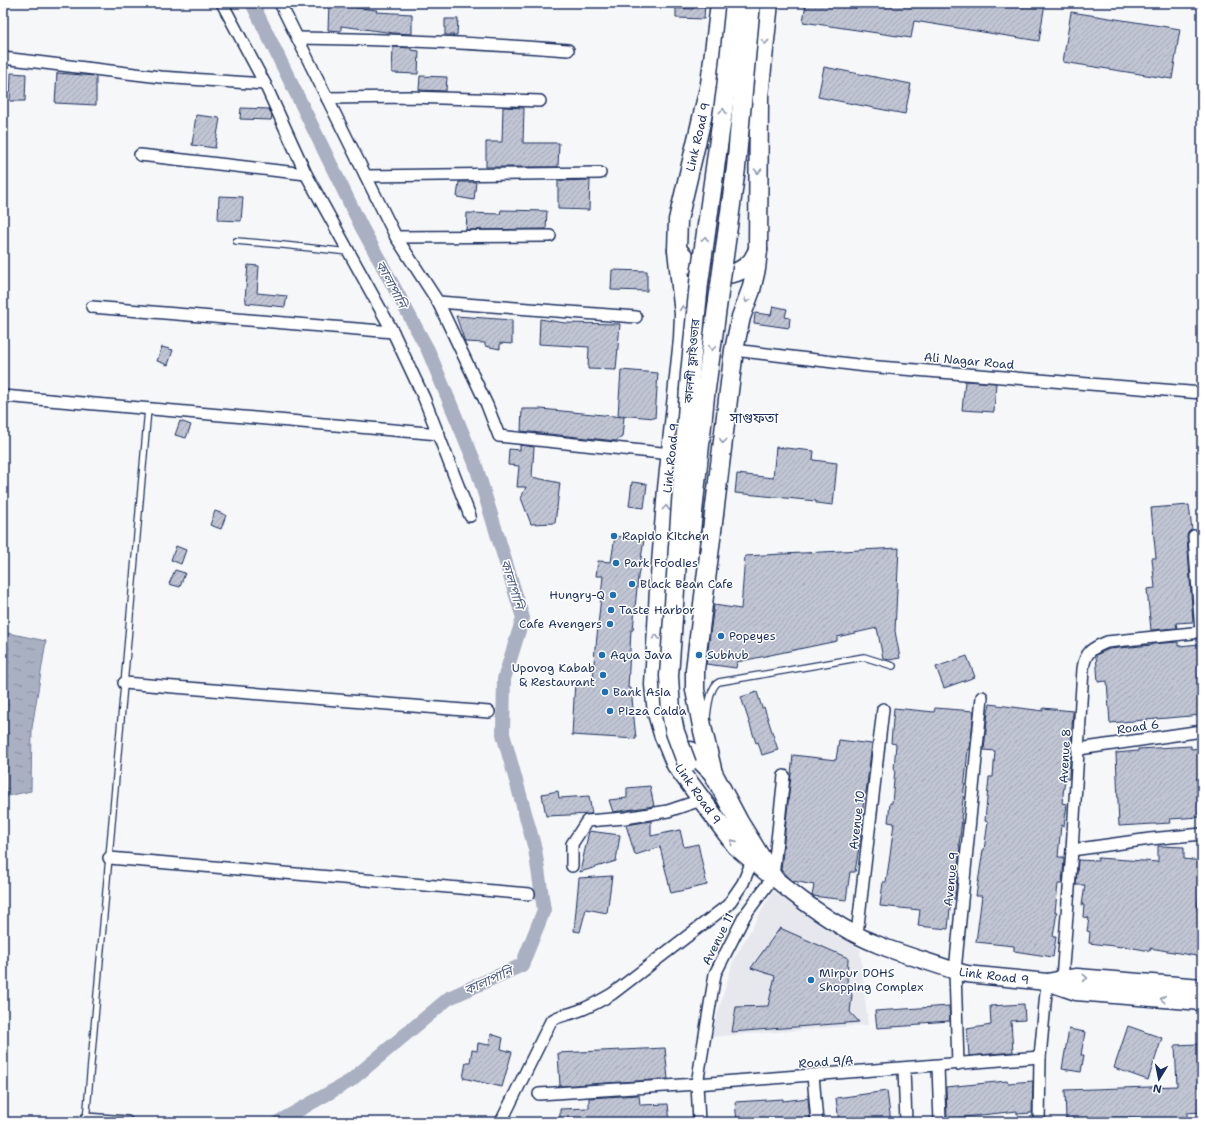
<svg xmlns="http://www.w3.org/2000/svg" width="1205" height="1125" viewBox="0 0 1205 1125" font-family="'Shantell Sans','Noto Sans Bengali',sans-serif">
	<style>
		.built { fill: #e6e8ee }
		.water { fill: url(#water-ripples); stroke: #707c99 }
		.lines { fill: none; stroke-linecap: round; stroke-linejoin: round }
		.canal { stroke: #a9b0c1; stroke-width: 14 }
		.building { fill: url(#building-hatch); stroke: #1b2f5e }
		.service-casing { stroke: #1b2f5e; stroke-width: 8 }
		.minor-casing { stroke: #1b2f5e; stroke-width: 14 }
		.secondary-casing { stroke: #1b2f5e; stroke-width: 19 }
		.primary-casing { stroke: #1b2f5e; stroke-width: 21 }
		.service { stroke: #fff; stroke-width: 5.5 }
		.minor { stroke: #fff; stroke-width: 11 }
		.secondary { stroke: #fff; stroke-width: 16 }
		.primary { stroke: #fff; stroke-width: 18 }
		.primary-bridge-casing { stroke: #1b2f5e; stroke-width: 21; stroke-linecap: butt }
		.primary-bridge { stroke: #fff; stroke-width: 18 }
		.oneway { stroke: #8d97ae }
		.poi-dot { fill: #1f6fb2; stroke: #fff; stroke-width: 1.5 }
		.labels { text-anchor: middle; stroke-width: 3; stroke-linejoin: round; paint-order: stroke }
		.street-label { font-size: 12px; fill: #1b2f5e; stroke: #fff }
		.poi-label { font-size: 12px; fill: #1b2f5e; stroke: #fff; text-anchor: start }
		.water-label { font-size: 13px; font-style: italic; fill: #4d5c81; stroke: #fff }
		.quarter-label { font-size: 14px; fill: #1b2f5e; stroke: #fff }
	</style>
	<defs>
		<pattern id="water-ripples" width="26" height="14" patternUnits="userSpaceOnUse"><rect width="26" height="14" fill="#a9b0c1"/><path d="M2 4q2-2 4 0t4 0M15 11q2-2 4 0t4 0" fill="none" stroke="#8990a0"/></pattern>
		<pattern id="building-hatch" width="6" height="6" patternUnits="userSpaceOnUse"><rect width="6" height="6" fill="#c0c4d3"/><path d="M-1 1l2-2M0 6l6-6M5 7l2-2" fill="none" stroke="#a4a9b8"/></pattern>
	</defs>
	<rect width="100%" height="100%" fill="#f6f7f9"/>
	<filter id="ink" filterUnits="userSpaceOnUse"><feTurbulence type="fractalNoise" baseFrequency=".025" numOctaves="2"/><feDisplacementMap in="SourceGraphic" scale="8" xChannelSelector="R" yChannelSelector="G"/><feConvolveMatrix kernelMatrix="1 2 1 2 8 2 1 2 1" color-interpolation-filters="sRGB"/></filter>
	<g filter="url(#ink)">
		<path class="built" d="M773,891L860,949L868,1025L711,1037L733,961Z"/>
		<path class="water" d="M3,632L46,641L32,728L31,791L3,797Z"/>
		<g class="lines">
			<path class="canal" d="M252,3L361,226L428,350L475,463L523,618L504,679L503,734L535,849L544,910L522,965L449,998L350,1081L278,1122"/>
		</g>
		<g class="building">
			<path d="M329,3H341V6L377,10L376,12L412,14V34L394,33L341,26V31L328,30Z"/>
			<path d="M694,3H705L704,19L676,18V8L693,9Z"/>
			<path d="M806,3H1045L1039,41L914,21L911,38L803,22Z"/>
			<path d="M1071,12L1180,29L1172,79L1063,62Z"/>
			<path d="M445,19H458L457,35H445Z"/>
			<path d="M393,47L411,48V50L419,51L418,74L392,73Z"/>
			<path d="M824,67L911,84L905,114L818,97Z"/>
			<path d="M11,73L26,74L25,101H10Z"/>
			<path d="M57,73L96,76V105L55,103Z"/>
			<path d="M420,76L447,77L446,91L419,90Z"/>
			<path d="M503,107L524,108L523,143H559L558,167H486V142H502Z"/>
			<path d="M241,108L269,109L272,116L271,120L240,119Z"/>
			<path d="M196,115L220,118L215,148L192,145Z"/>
			<path d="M590,180L589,210L558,209V181Z"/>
			<path d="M459,182H476L474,200L457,197Z"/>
			<path d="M219,196L243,197L241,221L218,220Z"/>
			<path d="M501,210L547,211L546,229L466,230L467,213L500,214Z"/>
			<path d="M248,265L259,266L257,293L287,296L285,307L246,303V299H245Z"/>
			<path d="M612,270L647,271V291L611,290Z"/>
			<path d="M773,306L787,309L785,317L790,318L789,328L754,323L755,313L771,315Z"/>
			<path d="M456,316L512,320V344L500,343V349L485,346V343L465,342Z"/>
			<path d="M540,319L565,323L620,324L616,370L588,369L589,347L539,344Z"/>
			<path d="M162,347L173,350L168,365L157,361Z"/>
			<path d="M621,370L658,373L655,418L618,415Z"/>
			<path d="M965,381L996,383L994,412L962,410Z"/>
			<path d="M522,409H541L624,417L622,437L616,441L521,431Z"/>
			<path d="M180,421L191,425L186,438L175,435Z"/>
			<path d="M520,445L534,447L532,477L560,483L555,523L531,524L521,498L526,487H517L519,466L508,465L509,449L520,450Z"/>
			<path d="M776,447L814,451L813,460L837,463L833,505L816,503V501L735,493L737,474L773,478Z"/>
			<path d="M632,482L647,484L644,508L629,506Z"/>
			<path d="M1189,505L1192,530L1188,533L1187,537L1193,622L1176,623L1177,628L1151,630L1147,589L1155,588L1152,558H1156L1151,508Z"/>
			<path d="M215,511L226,515L221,529L210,525Z"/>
			<path d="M615,536L644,540L638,577L633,630H631L628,688H631L636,739L572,735L575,681L593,684L595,646H596L603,576H596L598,561L611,562Z"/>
			<path d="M176,546L186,550L181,564L171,560Z"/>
			<path d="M899,548L895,631L900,658L889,660L883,658L877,628L837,637V641L737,662L736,668L706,664L714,605L741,609L745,556Z"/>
			<path d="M175,570L185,573L180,587L169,584Z"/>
			<path d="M1178,642V646L1200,644L1202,668V675H1200L1202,715L1110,723L1107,681L1098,682L1096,655L1109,649L1152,645V644Z"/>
			<path d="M967,656L975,677L944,688L936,667Z"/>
			<path d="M757,692L762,708L764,707L778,750L762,755L758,742L756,743L741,697Z"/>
			<path d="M990,704L1043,711V708L1073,711L1069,779H1065L1062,803L1067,804L1064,826L1061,825L1058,857H1064V860L1062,884H1058L1055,912H1057L1053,937H1056L1053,957L1014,951V946L976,942L982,896H976L983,850H984L988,822L985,821L989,777H993L995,751L984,750L988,712Z"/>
			<path d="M894,708L934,712L935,708L974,711L970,748L969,750H968L961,819H962L959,846H960L955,899H951L948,929L918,926L920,910L880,906L883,882H886L890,856L894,823L888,822L890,803H892L895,769H894L896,744L891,743Z"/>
			<path d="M839,740L872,744L866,793H865L861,822H863L855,872H850L846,900L812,896L814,885L793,881L781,870L793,755L836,760Z"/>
			<path d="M1191,746V749L1202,748V778H1197L1200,817L1170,819L1171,823L1119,826L1116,753L1138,751V749Z"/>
			<path d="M650,786L654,806L613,812L609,800L627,798V788Z"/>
			<path d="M558,791L559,798L589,796L592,814L546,816L542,794Z"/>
			<path d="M651,821V836L680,830L684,847L698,844L707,885L671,893L660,847L635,855L626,825Z"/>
			<path d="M589,831L620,835L616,861L580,872Z"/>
			<path d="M1158,846L1184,847V859L1202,861L1199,883H1201L1197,910L1202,911V957L1150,948V951L1123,946L1122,947L1089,943L1090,932L1087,931L1089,918L1083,917L1084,905H1082L1085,885H1076L1078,860L1098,861V858L1158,862Z"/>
			<path d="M612,876L607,913L586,909L580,932L574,931L579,878Z"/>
			<path d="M780,928L848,958L847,985L852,995L850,1012L859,1022L732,1032L736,1007L768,1006L775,976L751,968Z"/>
			<path d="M1024,1004L1025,1020L1011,1021L1013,1052L969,1056L967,1029L991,1025L990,1006Z"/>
			<path d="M949,1006L950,1021L921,1023V1025L877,1028L875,1011Z"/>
			<path d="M1128,1026L1162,1038L1148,1080L1114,1068Z"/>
			<path d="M1069,1029L1085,1032L1081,1055H1084L1081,1072L1062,1069Z"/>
			<path d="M491,1034L503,1038L501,1049L512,1052L502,1087L463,1078L466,1062H470L472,1050L477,1051L478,1043L489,1045Z"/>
			<path d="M1198,1044L1200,1082H1202V1112L1187,1113V1122H1140L1139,1117L1066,1120L1065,1090L1177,1086L1175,1045Z"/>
			<path d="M665,1048L668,1079L560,1086L558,1053Z"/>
			<path d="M1007,1081L1008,1083L1033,1081L1032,1113L1017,1114V1111L947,1119L946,1087Z"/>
			<path d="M887,1091L891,1122H839L836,1098Z"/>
			<path d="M639,1095L640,1105L668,1104L670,1122H560V1109L589,1108V1098Z"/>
			<path d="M808,1098L810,1122H737L735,1102L783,1099V1101Z"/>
		</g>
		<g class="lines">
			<g class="service-casing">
				<g id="service">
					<path d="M236,241L283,245L349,252"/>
					<path d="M707,717C708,708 710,686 719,682L864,657L893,666"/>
					<path d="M86,1121L148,409"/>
				</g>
			</g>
			<g class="minor-casing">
				<g id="minor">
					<path d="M222,3L265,84L306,174L393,332L424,398L470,516"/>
					<path d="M280,3L396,237L438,302L487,405L499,436L671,454"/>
					<path d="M298,38C388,39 478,43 568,50"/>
					<path d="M3,58L160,77L265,84"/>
					<path d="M327,98L409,97L540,101"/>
					<path d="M140,155L306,174"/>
					<path d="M366,176L600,173"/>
					<path d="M396,237L550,236"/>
					<path d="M438,302L636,317"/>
					<path d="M92,307L393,332"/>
					<path d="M734,350L866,366L1202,393"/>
					<path d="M3,396L439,434"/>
					<path d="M1194,536L1201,632"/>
					<path d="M124,683L489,712"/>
					<path d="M1079,749L1202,731"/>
					<path d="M1072,850L1150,839L1202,834"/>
					<path d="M109,858L529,894"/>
					<path d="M572,866V844L587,821L625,818L668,811L701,800"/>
					<path d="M857,934L883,709"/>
					<path d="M1062,979L1072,850L1083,669C1085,652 1092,648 1107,642L1202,632"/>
					<path d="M958,1064L955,971L982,697"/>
					<path d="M938,1066L940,1122"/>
					<path d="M904,1069L906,1122"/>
					<path d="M813,1075L817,1122"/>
					<path d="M539,1094L697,1084L1040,1057L1047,982"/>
					<path d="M86,1119L127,1122"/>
					<path d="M501,1122L551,1021C561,1014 565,1016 575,1012C588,1008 600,1001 612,994L728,905L743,883L752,861"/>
					<path d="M699,1122L697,1084L715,974L745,915L773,877L784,776"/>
					<path d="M1039,1122L1040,1057"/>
				</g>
			</g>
			<g class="secondary-casing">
				<g id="secondary">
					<path d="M773,877C805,904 840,930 879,945C904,955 930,962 955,971L967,974L1047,982L1076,992L1202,1002"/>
					<path d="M1048,982L1062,979L1077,977L1202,987"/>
				</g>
			</g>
			<g class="primary-casing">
				<g id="primary">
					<path d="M720,3L710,84L678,220L677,250L684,314L683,339L667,489L659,589L654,685L657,713L663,734L676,765L736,846L773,877"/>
					<path d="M677,250C682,254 686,260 691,263C709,276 736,280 752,261C754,258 756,254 758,250"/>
					<path d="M691,751L713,773"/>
					<path d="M765,864L739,822L713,773L703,731L695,690V670L734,350L741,317L751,290L756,269L758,250L759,96L769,3"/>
				</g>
			</g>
			<use href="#service" class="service"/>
			<use href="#minor" class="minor"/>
			<use href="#secondary" class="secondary"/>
			<use href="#primary" class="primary"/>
			<g class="primary-bridge-casing">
				<g id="primary-bridge">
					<path d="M689,551L705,396L736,168L751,3"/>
					<path d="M687,764L675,732L671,712L669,676L690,374L699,283L726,89L735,3"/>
				</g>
			</g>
			<use href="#primary-bridge" class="primary-bridge"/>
		</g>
		<defs><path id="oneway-chevron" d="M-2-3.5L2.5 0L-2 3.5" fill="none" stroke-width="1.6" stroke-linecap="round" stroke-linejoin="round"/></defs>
		<g class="oneway">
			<use href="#oneway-chevron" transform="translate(765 42) rotate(96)"/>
			<use href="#oneway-chevron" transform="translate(723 111) rotate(-82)"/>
			<use href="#oneway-chevron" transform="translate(758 171) rotate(90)"/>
			<use href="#oneway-chevron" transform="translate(705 239) rotate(-82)"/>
			<use href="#oneway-chevron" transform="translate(747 300) rotate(111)"/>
			<use href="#oneway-chevron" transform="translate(683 308) rotate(-95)"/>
			<use href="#oneway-chevron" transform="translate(712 348) rotate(98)"/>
			<use href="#oneway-chevron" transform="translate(723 441) rotate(97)"/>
			<use href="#oneway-chevron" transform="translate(666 508) rotate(-85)"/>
			<use href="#oneway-chevron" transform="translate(656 637) rotate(-87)"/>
			<use href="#oneway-chevron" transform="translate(733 842) rotate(-129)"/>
			<use href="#oneway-chevron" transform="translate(1085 978) rotate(4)"/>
			<use href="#oneway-chevron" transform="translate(1163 999) rotate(-175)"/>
		</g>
	</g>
	<g class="poi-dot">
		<circle cx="614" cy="536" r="4"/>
		<circle cx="616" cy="563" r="4"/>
		<circle cx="632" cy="584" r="4"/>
		<circle cx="613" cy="595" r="4"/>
		<circle cx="611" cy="610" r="4"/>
		<circle cx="610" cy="624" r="4"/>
		<circle cx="721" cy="636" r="4"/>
		<circle cx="602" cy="655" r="4"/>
		<circle cx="699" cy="655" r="4"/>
		<circle cx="603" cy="675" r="4"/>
		<circle cx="605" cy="692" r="4"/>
		<circle cx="610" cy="711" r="4"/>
		<circle cx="811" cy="980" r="4"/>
	</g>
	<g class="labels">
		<g class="street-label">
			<text transform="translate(698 137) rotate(-77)" y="4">Link Road 9</text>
			<text transform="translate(692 361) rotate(-85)" y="4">কালশী ফ্লাইওভার</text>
			<text transform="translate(969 361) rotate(5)" y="4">Ali Nagar Road</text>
			<text transform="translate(671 458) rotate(-84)" y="4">Link Road 9</text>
			<text transform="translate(1138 727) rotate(-8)" y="4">Road 6</text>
			<text transform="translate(1065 756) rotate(-87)" y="4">Avenue 8</text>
			<text transform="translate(698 794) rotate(55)" y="4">Link Road 9</text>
			<text transform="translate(857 820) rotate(-83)" y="4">Avenue 10</text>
			<text transform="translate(951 879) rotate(-84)" y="4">Avenue 9</text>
			<text transform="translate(718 939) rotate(-64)" y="4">Avenue 11</text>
			<text transform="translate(994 976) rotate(7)" y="4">Link Road 9</text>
			<text transform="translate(826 1062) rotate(-4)" y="4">Road 9/A</text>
		</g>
		<g class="poi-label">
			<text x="622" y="540">Rapido Kitchen</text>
			<text x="624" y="567">Park Foodies</text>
			<text x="640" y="588">Black Bean Cafe</text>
			<text x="605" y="599" text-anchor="end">Hungry-Q</text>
			<text x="619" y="614">Taste Harbor</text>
			<text x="602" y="628" text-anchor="end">Cafe Avengers</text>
			<text x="729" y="640">Popeyes</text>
			<text x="610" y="659">Aqua Java</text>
			<text x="707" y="659">Subhub</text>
			<text x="595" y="672" text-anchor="end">Upovog Kabab<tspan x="595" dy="14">&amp; Restaurant</tspan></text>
			<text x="613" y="696">Bank Asia</text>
			<text x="618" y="715">Pizza Calda</text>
			<text x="819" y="977">Mirpur DOHS<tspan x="819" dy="14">Shopping Complex</tspan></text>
		</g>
		<g class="water-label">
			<text transform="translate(392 284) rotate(62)" y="5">কালাপানি</text>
			<text transform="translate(513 584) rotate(73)" y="5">কালাপানি</text>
			<text transform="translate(488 980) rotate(-24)" y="5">কালাপানি</text>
		</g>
		<g class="quarter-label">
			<text x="754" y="423">সাগুফতা</text>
		</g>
	</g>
	<rect width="1205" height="1125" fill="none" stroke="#fff" stroke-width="16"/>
	<rect x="8" y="8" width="1189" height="1109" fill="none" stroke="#1b2f5e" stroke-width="1.5" filter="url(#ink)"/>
	<g transform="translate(1159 1079) rotate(190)" stroke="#ffffff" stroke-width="3" paint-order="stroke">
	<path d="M0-3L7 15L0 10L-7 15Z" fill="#1b2f5e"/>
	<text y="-6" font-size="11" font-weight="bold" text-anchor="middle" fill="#1b2f5e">N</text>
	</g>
</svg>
